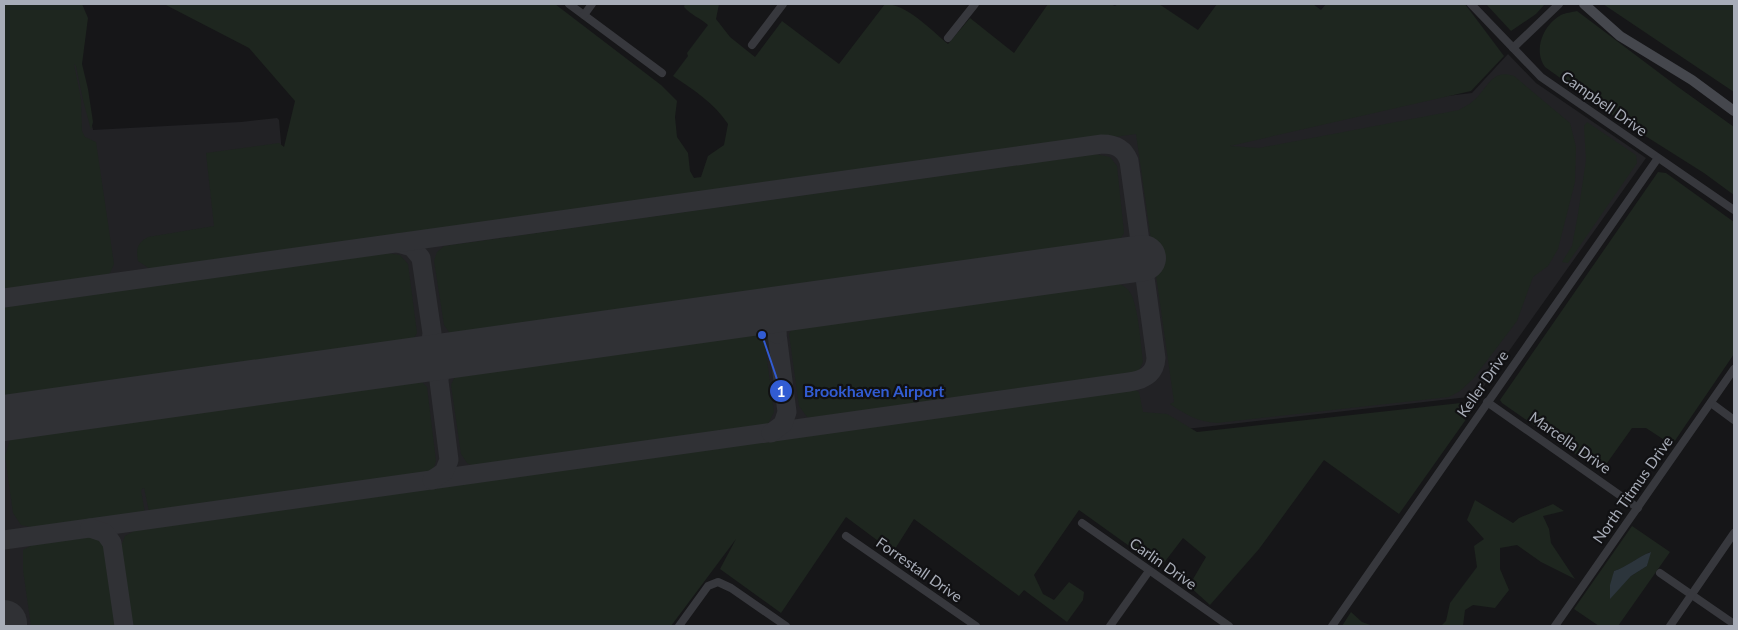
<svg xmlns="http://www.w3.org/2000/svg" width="1738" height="630" viewBox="0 0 1738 630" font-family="Lato,sans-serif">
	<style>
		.built { fill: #222225 }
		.green { fill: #1e261f; fill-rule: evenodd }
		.water { fill: #2c353c }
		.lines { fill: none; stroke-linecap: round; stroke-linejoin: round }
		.taxiway { stroke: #303135; stroke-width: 19 }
		.runway { stroke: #303135; stroke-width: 46 }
		.minor { stroke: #37383d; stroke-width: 8 }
		.secondary { stroke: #45474d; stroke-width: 10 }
		.labels { text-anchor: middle; stroke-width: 4.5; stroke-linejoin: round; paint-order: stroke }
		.street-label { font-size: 15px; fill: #a8adb8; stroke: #111113 }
		.leader { fill: none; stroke: #325cd3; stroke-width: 2 }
		.callout-dot { fill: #325cd3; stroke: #111113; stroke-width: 2 }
		.mark-label { font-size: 15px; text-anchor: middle; font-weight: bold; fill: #fff }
		.callout-label { font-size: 16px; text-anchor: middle; font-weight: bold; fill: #325cd3; stroke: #111113; stroke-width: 4.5; stroke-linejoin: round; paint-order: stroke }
	</style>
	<rect width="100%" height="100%" fill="#161618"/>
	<path class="built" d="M14,4H66L93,130L241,122L277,118L279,120L284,176L435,216L1472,93L1508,54L1536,83L1646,158L1477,396L392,519L329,626H4V5Z"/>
	<g class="green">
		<path d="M4,4H82L88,18L82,64L88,89L93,122L91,130L83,100L76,66L74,64L81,99L82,131L85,137L96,142L114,264L110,273L98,280L4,293Z"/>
		<path d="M164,4H555L661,85L677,101L675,117L677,137L688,153L690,171L694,178L701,177L708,156L724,145L728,124C714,103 694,90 673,76L688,56L687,53L708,25C700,18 691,15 684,7L685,4H719L716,19L730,37L755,57L782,21L839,64L885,4C907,4 931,30 948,44L970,18L1014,53L1048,4H1110L1115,6L1118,4H1159L1198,30L1217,4H1313L1321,10L1326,4H1465L1504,56L1471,91L1230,146L1259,148L1459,110C1463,107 1469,105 1473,101C1488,89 1491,68 1514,76L1570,123L1576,147L1575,182L1558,249L1548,266L1533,277L1517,321L1473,379L1460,391L1449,397L1217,423C1198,422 1185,414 1170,404L1174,402L1136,134L706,194L704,192H697L694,196L153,271L138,261C136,249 137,243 148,237L214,226L206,153L279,143L284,147L295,101L249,48Z"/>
		<path d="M1486,4H1545L1536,14L1511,31Z"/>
		<path d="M1603,4H1734V92Z"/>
		<path d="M1577,11L1678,87L1734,127V195L1704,173L1609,113L1545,67C1533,50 1543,25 1561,15C1565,13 1572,12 1577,11Z"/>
		<path d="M1587,122L1636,155L1637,163L1568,263L1562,262L1572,246L1578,214L1586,160L1584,126Z"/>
		<path d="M1095,154L1110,157L1117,166L1124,233L1117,244L1104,249L465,338L452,336L444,325L434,261L437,252L444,246Z"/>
		<path d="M1658,172L1666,173L1734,222V354L1672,445L1646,428H1632L1607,463L1597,469L1502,403L1500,400Z"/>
		<path d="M386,253L400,255L408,264L417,333L412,342L402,346L22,402L4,398V308L10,305Z"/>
		<path d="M1104,279C1112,281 1124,284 1129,291C1138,301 1141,346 1143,362L1139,370L1130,377L817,420L807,417L799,406L789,334L793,327L804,323Z"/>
		<path d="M746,330L760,335L765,345L774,412L768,424L760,429L478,468L467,463L461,454L451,385L455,376L464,370Z"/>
		<path d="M409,378L422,382L427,387L436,461L433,470L425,475L152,514L149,511L144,488L141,490L145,513L40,529L21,525L13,513L5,456L10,440L28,433Z"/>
		<path d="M1133,389L1139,392L1143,412L1167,414L1197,432L1479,401L1399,514L1324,460L1259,549L1210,605L1189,586L1206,557L1183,538L1160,568L1079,510L1034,575L1043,594L1054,600L1069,582L1084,592L1083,600L1067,622L1024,590L1019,596L914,519L893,552L846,517L781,613L720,569L736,539L671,626H131L120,549L125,536L136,530Z"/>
		<path d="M1475,500L1513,523L1519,518L1553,504L1564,511L1543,516L1549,529L1551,543L1575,579L1541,562L1517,545L1500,548V569L1509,590L1495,608L1473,605L1465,610L1463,626H1441L1446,621L1450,603L1477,567L1474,546L1484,539L1467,520Z"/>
		<path d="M1632,526L1670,552L1618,626H1599L1574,609ZM1650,552L1647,566L1631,576L1610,598L1614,571C1627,567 1637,558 1650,552Z"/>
		<path d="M91,537L100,541L106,551L116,626H31L23,570V550L32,545Z"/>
		<path d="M1351,612L1362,622L1373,626H1342Z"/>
	</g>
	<path class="water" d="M1651,552L1647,566L1631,576L1610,599V585L1614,571C1627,567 1637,557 1651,552Z"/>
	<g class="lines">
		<g class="taxiway">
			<path d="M398,243L412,247L421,258L432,333C431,348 425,354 412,361"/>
			<path d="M4,298L1102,144C1115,144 1124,148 1129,161L1156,358C1155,375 1143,380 1129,382L4,540"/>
			<path d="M751,313C764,316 772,320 777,334L787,412L783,424L771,433"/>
			<path d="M777,334C776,319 785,312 797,307"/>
			<path d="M432,480L444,472L449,460L439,381C439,367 446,362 457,354"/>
			<path d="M90,528L105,533L112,543L124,626"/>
		</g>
		<g class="runway">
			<path d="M4,418L1143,258"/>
			<path d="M4,623V626"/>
		</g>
		<g class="minor">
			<path d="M569,4L662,73"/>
			<path d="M1471,4L1541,77L1734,210"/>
			<path d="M584,15L592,4"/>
			<path d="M948,38L975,4"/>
			<path d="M752,45L783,4"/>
			<path d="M1513,48L1559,4"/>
			<path d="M1487,402L1638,508"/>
			<path d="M1711,403L1734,420"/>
			<path d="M1082,523L1229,626"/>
			<path d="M846,536L976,626"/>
			<path d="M1660,573L1734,624"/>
			<path d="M679,626L708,586L718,582L731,588L786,626"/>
			<path d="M1110,626L1149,571"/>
			<path d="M1332,626L1658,158"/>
			<path d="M1555,626L1734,369"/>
			<path d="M1670,626L1734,533"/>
		</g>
		<path class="secondary" d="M1584,4L1620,36L1692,80L1734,111"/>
	</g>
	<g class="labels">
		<g class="street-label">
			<text transform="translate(1604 104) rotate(35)" y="5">Campbell Drive</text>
			<text transform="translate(1483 384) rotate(-55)" y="5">Keller Drive</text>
			<text transform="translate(1570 443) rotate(35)" y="5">Marcella Drive</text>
			<text transform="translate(1633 490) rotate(-55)" y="5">North Titmus Drive</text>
			<text transform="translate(1163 564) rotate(35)" y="5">Carlin Drive</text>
			<text transform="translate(919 570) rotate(35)" y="5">Forrestall Drive</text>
		</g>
	</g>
	<path class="leader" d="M762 335L781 391"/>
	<g class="callout-dot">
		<circle cx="762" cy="335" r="5"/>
		<circle cx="781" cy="391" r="12"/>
	</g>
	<g class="mark-label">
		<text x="781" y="397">1</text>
	</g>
	<g class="callout-label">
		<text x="874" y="397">Brookhaven Airport</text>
	</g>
	<rect width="1738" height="630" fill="none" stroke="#a8adb8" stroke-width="10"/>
</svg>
